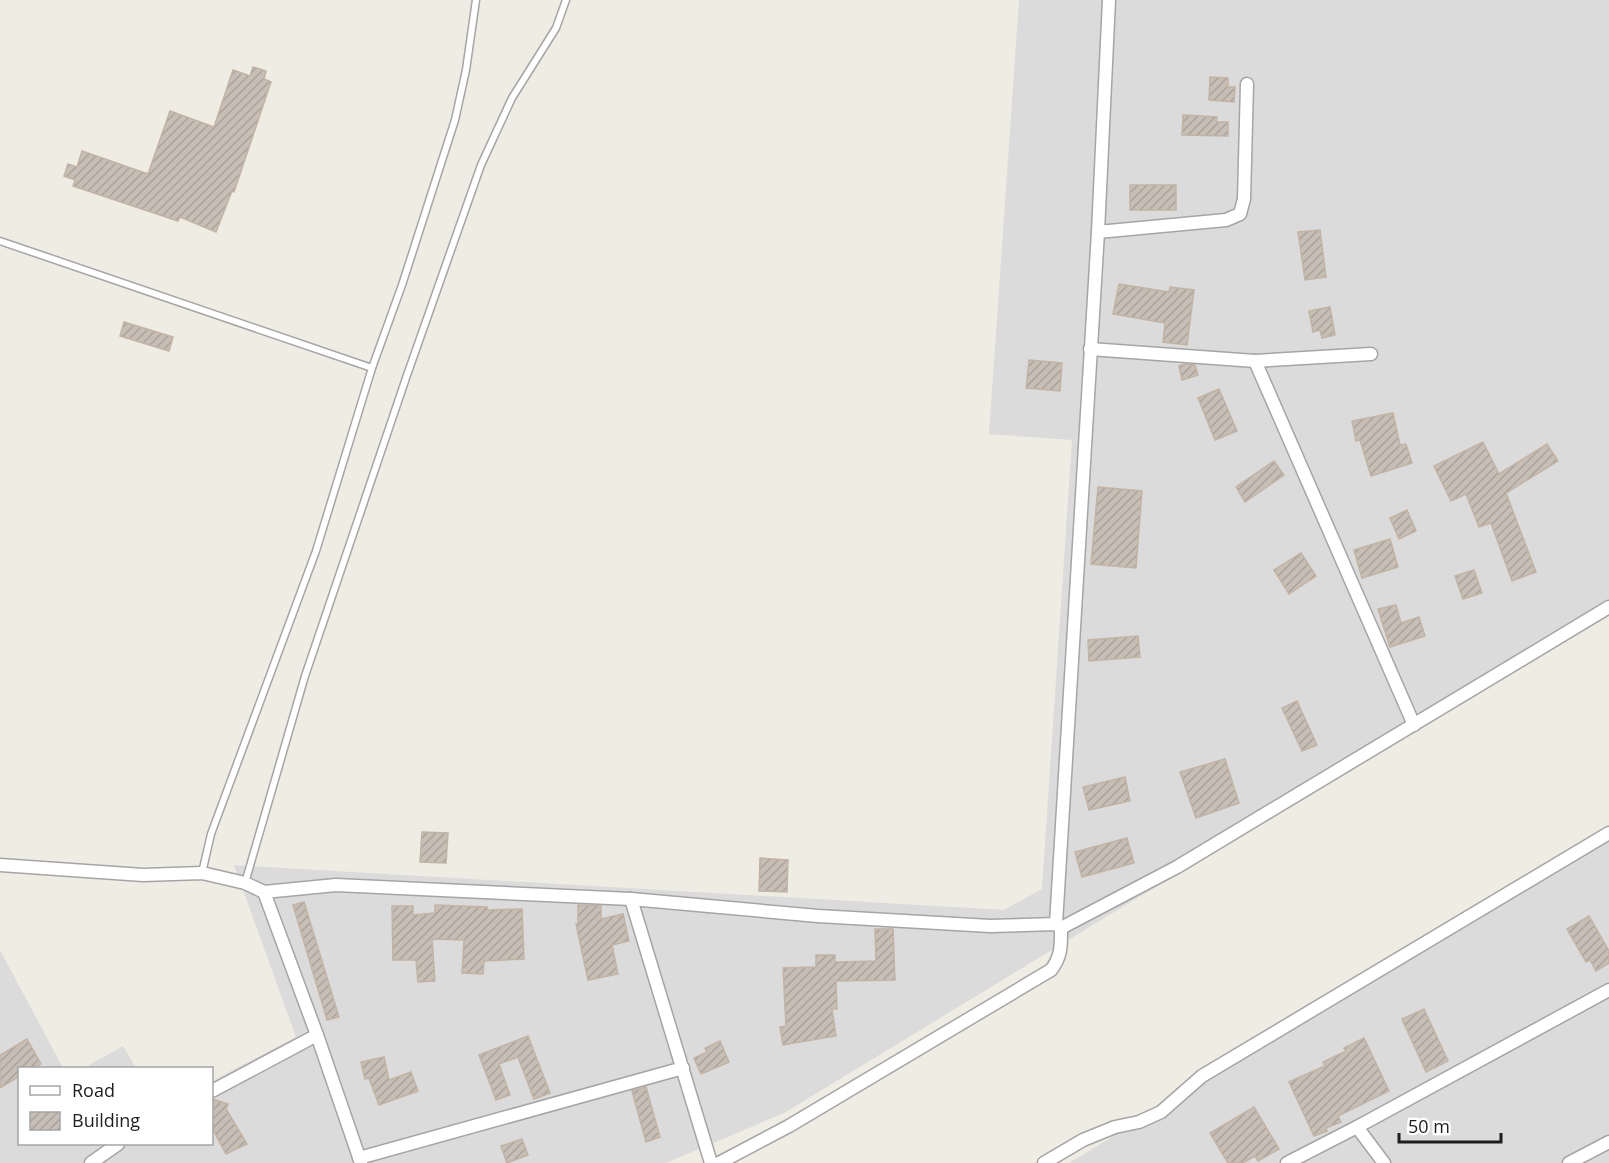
<svg xmlns="http://www.w3.org/2000/svg" width="1609" height="1163" viewBox="0 0 1609 1163" font-family="'Open Sans',sans-serif">
	<style>
		.residential { fill: #dcdbdb }
		.building { fill: url(#building-hatch); stroke: #c2b3a5; stroke-width: 1.5 }
		.lines { fill: none; stroke-linecap: round; stroke-linejoin: round }
		.service-casing { stroke: #a5a5a5; stroke-width: 9 }
		.minor-casing { stroke: #a5a5a5; stroke-width: 15 }
		.service { stroke: #fff; stroke-width: 6 }
		.minor { stroke: #fff; stroke-width: 12 }
	</style>
	<defs>
		<pattern id="building-hatch" width="6" height="6" patternUnits="userSpaceOnUse" patternTransform="scale(1.5)"><rect width="6" height="6" fill="#c7beb6"/><path d="M-1 1l2-2M0 6l6-6M5 7l2-2" fill="none" stroke="#aaa39c"/></pattern>
	</defs>
	<rect width="100%" height="100%" fill="#efece3"/>
	<g class="residential">
		<path d="M1019,0H1609V616L1139,897L784,1113L666,1163H0V950L63,1068H20V1144H212V1081L296,1037L234,865L1004,910L1042,889L1072,440L989,434Z"/>
		<path d="M1609,837V1163H1069Z"/>
		<path d="M123,1046L136,1068H84Z"/>
	</g>
	<g class="building">
		<path d="M253,67L266,71L264,79L271,82L234,192L232,191L216,232L180,217L178,221L73,186L75,180L64,176L68,164L77,167L82,151L148,174L170,111L214,127L233,70L250,76Z"/>
		<path d="M1210,77L1228,78V87H1235L1234,102L1209,100Z"/>
		<path d="M1183,115L1217,117L1216,122H1228V136L1182,135Z"/>
		<rect x="1130" y="185" width="46" height="25"/>
		<path d="M1320,230L1326,277L1305,280L1298,232Z"/>
		<path d="M1119,284L1169,292L1170,287L1194,290L1187,345L1163,342L1165,323L1113,314Z"/>
		<path d="M1330,307L1335,335L1322,338L1320,330L1313,332L1309,311Z"/>
		<path d="M124,322L173,337L169,351L120,336Z"/>
		<path d="M1029,360L1062,363L1060,391L1026,388Z"/>
		<path d="M1185,364L1195,365L1198,375L1182,380L1179,366Z"/>
		<path d="M1219,389L1237,431L1215,440L1198,398Z"/>
		<path d="M1393,413L1400,445L1406,444L1412,463L1371,476L1360,440L1356,441L1352,421Z"/>
		<path d="M1483,442L1499,474L1547,444L1558,461L1506,493L1536,572L1512,581L1491,523L1479,527L1466,494L1451,501L1434,466Z"/>
		<path d="M1274,461L1284,475L1245,502L1236,487Z"/>
		<path d="M1098,487L1142,491L1136,568L1091,564Z"/>
		<path d="M1407,510L1416,531L1399,539L1390,518Z"/>
		<path d="M1390,539L1398,567L1362,578L1354,550Z"/>
		<path d="M1301,553L1316,576L1289,594L1274,570Z"/>
		<path d="M1474,570L1482,593L1463,599L1455,576Z"/>
		<path d="M1396,605L1401,623L1419,617L1425,636L1390,647L1378,609Z"/>
		<path d="M1138,636L1140,657L1089,661L1088,640Z"/>
		<path d="M1297,701L1317,745L1302,751L1282,708Z"/>
		<path d="M1225,759L1239,803L1196,818L1180,772Z"/>
		<path d="M1125,777L1130,801L1089,810L1083,787Z"/>
		<path d="M422,832L448,833L446,863L420,862Z"/>
		<path d="M1127,838L1134,863L1082,877L1075,852Z"/>
		<path d="M760,858L788,860L787,892L759,891Z"/>
		<path d="M304,902L339,1017L327,1020L293,905Z"/>
		<path d="M435,905L487,907V910L522,909L524,959L484,961L483,974L462,973L464,940L432,939L435,981L418,982L416,960H393L392,906H413V915L435,913Z"/>
		<path d="M578,905L601,906V919L623,914L629,941L612,945L618,974L588,980L576,924H578Z"/>
		<path d="M1589,916L1609,951V963L1596,971L1590,960L1586,962L1567,929Z"/>
		<path d="M875,929H893L895,980L836,981L837,1009H832L836,1036L783,1045L780,1027L786,1026L783,968L816,967V955H835V962L876,961Z"/>
		<path d="M1424,1009L1448,1061L1426,1072L1402,1019Z"/>
		<path d="M528,1036L550,1093L534,1099L518,1057L499,1064L510,1095L496,1100L479,1055Z"/>
		<path d="M1364,1038L1389,1091L1338,1116L1341,1122L1326,1128L1327,1131L1314,1136L1289,1082L1325,1066L1323,1062L1346,1051L1344,1048Z"/>
		<path d="M27,1039L41,1064L33,1068H20V1076L0,1088V1055Z"/>
		<path d="M720,1041L729,1062L701,1074L694,1058L707,1052L705,1048Z"/>
		<path d="M384,1057L389,1080L411,1072L418,1091L379,1105L369,1078L365,1079L361,1062Z"/>
		<path d="M646,1087L660,1137L646,1142L632,1091Z"/>
		<path d="M212,1099L228,1104L226,1109L247,1144L226,1154L212,1128Z"/>
		<path d="M1254,1107L1279,1149L1258,1161L1255,1156L1243,1163H1228L1210,1133Z"/>
		<path d="M522,1139L528,1155L507,1163L501,1146Z"/>
	</g>
	<g class="lines">
		<g class="service-casing">
			<g id="service">
				<path d="M0,241L372,368"/>
				<path d="M202,873L211,834L316,551L372,368L402,285L455,120L466,70L476,0"/>
				<path d="M245,883L305,676L406,378L481,165L512,98L556,28L566,0"/>
			</g>
		</g>
		<g class="minor-casing">
			<g id="minor">
				<path d="M1098,232L1226,220L1240,214L1244,199L1247,84"/>
				<path d="M1090,349L1255,361L1371,354"/>
				<path d="M1255,361L1414,725"/>
				<path d="M0,865L143,875L202,873L245,883L264,892L317,1035L361,1163"/>
				<path d="M264,892L336,885L631,899L818,916L990,926L1056,924L1061,928C1061,944 1062,956 1051,970L789,1126L719,1163"/>
				<path d="M631,899L711,1163"/>
				<path d="M1056,924L1098,232L1109,0"/>
				<path d="M1061,928L1177,867L1609,607"/>
				<path d="M212,1091L317,1035"/>
				<path d="M1357,1127L1384,1163"/>
				<path d="M359,1158L683,1068"/>
				<path d="M91,1163L118,1144"/>
				<path d="M1044,1163L1083,1140L1115,1127L1139,1122L1161,1112L1202,1076L1609,833"/>
				<path d="M1287,1163L1357,1127L1609,990"/>
				<path d="M1569,1163L1609,1142"/>
			</g>
		</g>
		<use href="#service" class="service"/>
		<use href="#minor" class="minor"/>
	</g>
	<rect x="18" y="1067" width="195" height="78" fill="#ffffff" stroke="#a5a5a5" stroke-width="1.5"/>
	<rect x="30" y="1086" width="30" height="9" fill="#ffffff" stroke="#a5a5a5" stroke-width="1.5"/>
	<text x="72" y="1097" font-size="18" fill="#1e1e1e">Road</text>
	<rect x="30" y="1112" width="30" height="18" fill="url(#building-hatch)" stroke="#a5a5a5" stroke-width="1.5"/>
	<text x="72" y="1127" font-size="18" fill="#1e1e1e">Building</text>
	<path d="M1399 1133v9h102v-9" fill="none" stroke="#1e1e1e" stroke-width="3"/>
	<text x="1408" y="1133" font-size="18" fill="#1e1e1e" stroke="#ffffff" stroke-width="4.5" paint-order="stroke">50 m</text>
</svg>
